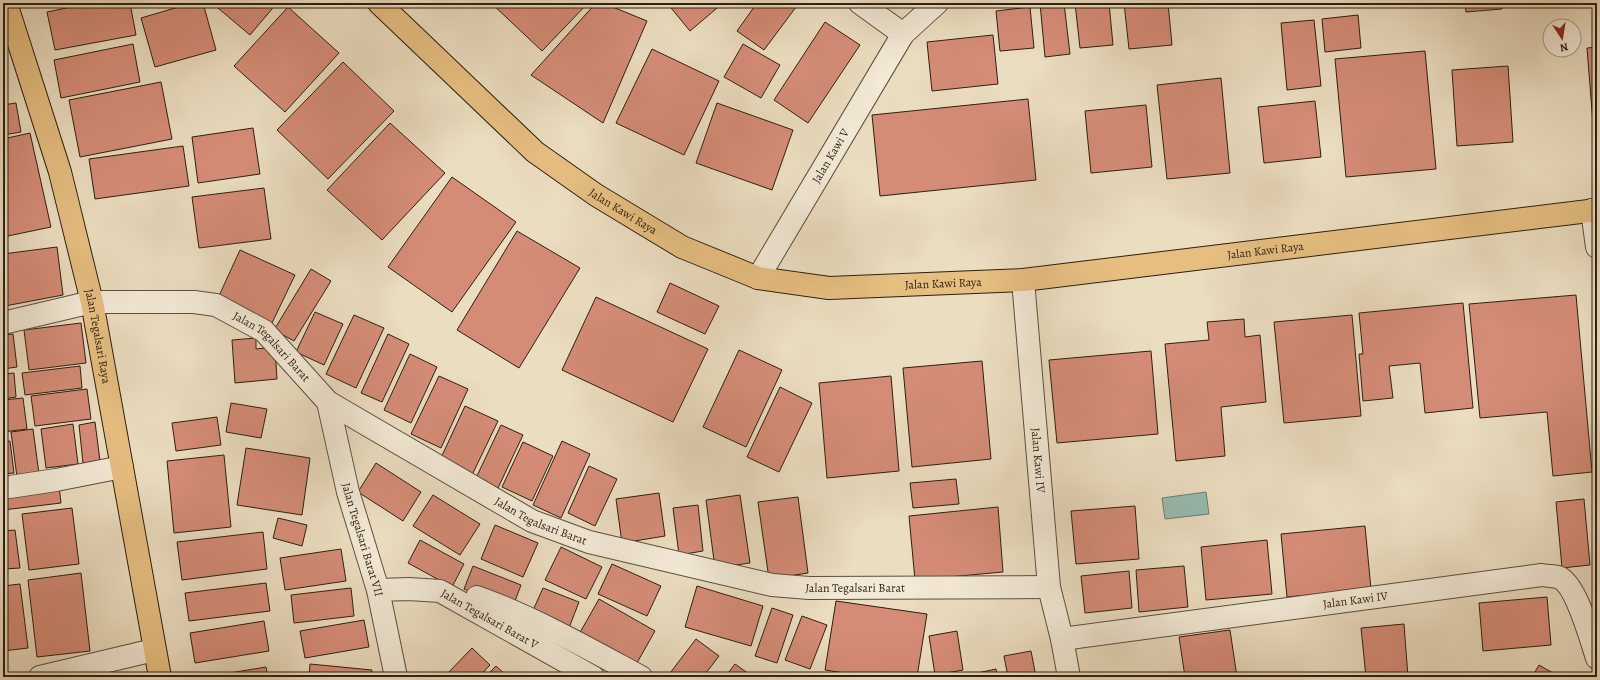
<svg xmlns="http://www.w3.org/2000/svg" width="1600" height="680" viewBox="0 0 1600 680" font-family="Alegreya,serif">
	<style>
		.water { fill: #98bcb1; stroke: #6d7d71 }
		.building { fill: #d58c77; stroke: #2c1f12 }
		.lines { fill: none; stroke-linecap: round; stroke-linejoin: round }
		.minor-casing { stroke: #5c4e3e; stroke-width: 24 }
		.major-casing { stroke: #2c1f12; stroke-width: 24 }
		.minor { stroke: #f2e9d6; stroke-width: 22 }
		.major { stroke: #e6be80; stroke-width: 22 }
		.labels { text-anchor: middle; stroke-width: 3; stroke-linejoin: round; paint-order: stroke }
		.street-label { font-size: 12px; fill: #2c1f12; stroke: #f2e9d6 }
	</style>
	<rect width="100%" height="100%" fill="#ebddc0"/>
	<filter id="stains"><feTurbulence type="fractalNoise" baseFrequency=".005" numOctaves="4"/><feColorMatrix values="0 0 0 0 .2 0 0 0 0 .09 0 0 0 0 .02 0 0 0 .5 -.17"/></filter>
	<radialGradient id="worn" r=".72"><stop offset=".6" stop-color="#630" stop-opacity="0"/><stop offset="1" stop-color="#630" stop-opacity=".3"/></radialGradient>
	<path class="water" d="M1206,492L1209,514L1165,519L1162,498Z"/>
	<g class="building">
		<path d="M90,3H130L136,35L55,50L47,12Z"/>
		<path d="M192,3H203L216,50L155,67L141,18Z"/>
		<path d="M212,3H277L250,35Z"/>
		<path d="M491,3H588L542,51Z"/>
		<path d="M596,3H603L647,21L603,123L531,75Z"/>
		<path d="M667,3H723L690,31Z"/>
		<path d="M757,3H799L764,50L737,31Z"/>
		<path d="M1040,3H1064L1070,54L1045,57Z"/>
		<path d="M1075,3H1109L1113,45L1080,48Z"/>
		<path d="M1124,3H1168L1172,45L1129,49Z"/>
		<path d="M1173,3H1219L1174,7Z"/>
		<path d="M1273,3H1307L1273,7Z"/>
		<path d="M1465,3H1501L1502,9L1466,12Z"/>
		<path d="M288,7L339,53L285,112L234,66Z"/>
		<path d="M1030,7L1034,48L1000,51L996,11Z"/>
		<path d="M1358,15L1361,48L1325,52L1322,19Z"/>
		<path d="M1314,20L1321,86L1287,90L1281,23Z"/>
		<path d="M825,22L860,45L808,123L774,100Z"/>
		<path d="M993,35L998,84L932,91L927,42Z"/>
		<path d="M133,44L140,82L61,98L54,60Z"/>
		<path d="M743,44L780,65L761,98L724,77Z"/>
		<path d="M1597,47V136H1594L1587,48Z"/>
		<path d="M652,49L719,81L684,155L616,123Z"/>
		<path d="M1425,51L1436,169L1346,177L1335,59Z"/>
		<path d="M343,62L394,111L328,179L277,130Z"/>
		<path d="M1508,66L1513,142L1457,146L1452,70Z"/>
		<path d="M1221,78L1230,173L1167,179L1157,85Z"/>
		<path d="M161,82L172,139L80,157L69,100Z"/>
		<path d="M1028,99L1036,180L880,196L872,115Z"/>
		<path d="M1315,101L1321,157L1264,163L1258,107Z"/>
		<path d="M16,103L21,132L3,135V105Z"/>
		<path d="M717,103L793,130L772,190L696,163Z"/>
		<path d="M1146,105L1152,167L1091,173L1085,111Z"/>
		<path d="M390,123L445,173L382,240L327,190Z"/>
		<path d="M253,128L260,174L198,183L192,137Z"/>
		<path d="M30,133L51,227L3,237V139Z"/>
		<path d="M183,146L189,186L95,199L89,159Z"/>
		<path d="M452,177L516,222L452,312L388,267Z"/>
		<path d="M264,188L271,239L199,248L192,197Z"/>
		<path d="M517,231L580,268L519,368L457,330Z"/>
		<path d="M57,247L63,295L5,306L3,295V254Z"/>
		<path d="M240,250L295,275L272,323L218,298Z"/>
		<path d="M311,269L331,281L294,341L274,330Z"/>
		<path d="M670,283L719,306L705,334L657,312Z"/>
		<path d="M1576,295L1592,472L1553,476L1547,412L1480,418L1469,304Z"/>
		<path d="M596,297L708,349L673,422L562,370Z"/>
		<path d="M1463,303L1473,408L1425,413L1420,363L1389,366L1393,398L1363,401L1359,354H1363L1359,313Z"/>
		<path d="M315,312L343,324L324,365L296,352Z"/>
		<path d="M354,315L384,328L356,388L326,374Z"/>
		<path d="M1352,315L1361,416L1284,423L1274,322Z"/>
		<path d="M1244,319L1245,337L1260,335L1266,402L1221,407L1225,456L1176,461L1165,344L1209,340L1207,322Z"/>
		<path d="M81,323L86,363L29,370L24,330Z"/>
		<path d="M13,334L17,367L3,369V335Z"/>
		<path d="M388,334L409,344L382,402L361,393Z"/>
		<path d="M256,338V349L275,347L277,379L235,383L232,340Z"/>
		<path d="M739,350L782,370L746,447L703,427Z"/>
		<path d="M1151,351L1158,434L1057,443L1049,360Z"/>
		<path d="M410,354L437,367L411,423L384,410Z"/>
		<path d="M982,361L991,459L912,467L903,368Z"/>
		<path d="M80,366L82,388L25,395L22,373Z"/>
		<path d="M14,373L16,397L3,399V374Z"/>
		<path d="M439,376L468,389L441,448L411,434Z"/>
		<path d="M891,376L899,471L827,478L819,383Z"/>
		<path d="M780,387L812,403L779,472L747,457Z"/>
		<path d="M87,389L91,419L35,426L31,396Z"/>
		<path d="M23,398L27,429L3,432V400Z"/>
		<path d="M231,403L267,409L261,438L226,432Z"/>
		<path d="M465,406L498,421L472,475L440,460Z"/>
		<path d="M217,417L221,445L176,451L172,423Z"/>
		<path d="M95,422L100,461L83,463L79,425Z"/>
		<path d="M73,424L78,464L46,468L41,429Z"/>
		<path d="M501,425L523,435L498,488L476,478Z"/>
		<path d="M33,429L39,474L17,477L11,432Z"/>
		<path d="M10,441L14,473L3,474V442Z"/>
		<path d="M562,441L590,454L561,518L533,505Z"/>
		<path d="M523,442L553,456L532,501L502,487Z"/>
		<path d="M246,448L310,458L302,515L237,505Z"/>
		<path d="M224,455L231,527L174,533L167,461Z"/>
		<path d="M376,463L421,492L403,521L358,492Z"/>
		<path d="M589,466L617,479L595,526L568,513Z"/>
		<path d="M956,479L959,504L913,508L910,483Z"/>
		<path d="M59,486L61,503L3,510V492Z"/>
		<path d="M659,493L665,536L622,543L616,499Z"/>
		<path d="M433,495L480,524L460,555L413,526Z"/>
		<path d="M740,495L750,563L715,568L706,500Z"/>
		<path d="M798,497L808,573L769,579L758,502Z"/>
		<path d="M1584,499L1590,565L1562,568L1556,502Z"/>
		<path d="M698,505L703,551L679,555L673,508Z"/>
		<path d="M1135,506L1139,559L1076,564L1071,511Z"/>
		<path d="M998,507L1003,572L915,580L909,516Z"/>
		<path d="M72,508L79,564L29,570L22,514Z"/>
		<path d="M278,518L307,525L302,546L273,538Z"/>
		<path d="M495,525L538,543L523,577L481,559Z"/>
		<path d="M1365,526L1371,589L1287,597L1281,534Z"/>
		<path d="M15,530L20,568L4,569L3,531Z"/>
		<path d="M263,532L267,569L182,580L177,542Z"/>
		<path d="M420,540L464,564L452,587L408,563Z"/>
		<path d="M1267,540L1272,594L1206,600L1201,547Z"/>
		<path d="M561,547L602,567L586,599L545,580Z"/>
		<path d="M341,549L346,581L285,590L280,558Z"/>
		<path d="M612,564L661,586L647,616L598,594Z"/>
		<path d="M473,566L521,585L512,609L464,589Z"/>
		<path d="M1184,566L1188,607L1139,612L1136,570Z"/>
		<path d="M1129,571L1132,608L1085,613L1081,576Z"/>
		<path d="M81,573L90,651L37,657L28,580Z"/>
		<path d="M266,583L270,611L189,621L185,593Z"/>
		<path d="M20,584L28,648L3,651V586Z"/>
		<path d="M697,586L763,606L751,646L685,627Z"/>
		<path d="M351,588L354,616L294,623L291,595Z"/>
		<path d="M543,588L579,602L567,633L530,617Z"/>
		<path d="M1547,597L1551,645L1483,651L1479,603Z"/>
		<path d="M599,599L655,631L634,668L578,636Z"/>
		<path d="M836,601L927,614L917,677H869L825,670Z"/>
		<path d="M772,608L793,615L777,663L755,656Z"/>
		<path d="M802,616L827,625L810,669L785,660Z"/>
		<path d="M364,620L369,647L305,658L300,631Z"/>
		<path d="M264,621L269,651L195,663L190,633Z"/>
		<path d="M1404,624L1408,677H1366L1361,628Z"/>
		<path d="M1230,630L1237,677H1185L1179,637Z"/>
		<path d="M957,631L963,670L935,675L929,636Z"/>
		<path d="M696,639L719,656L703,677H667Z"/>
		<path d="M472,648L490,665L479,677H448L446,675Z"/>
		<path d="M1031,651L1036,677H1008L1004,656Z"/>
		<path d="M310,664L372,670L371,677H309Z"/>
		<path d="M735,664L749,674L746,677H725Z"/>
		<path d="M1539,665L1560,677H1532Z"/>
		<path d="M496,666L508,677H485Z"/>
		<path d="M266,667L268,677H205Z"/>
		<path d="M996,669L998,677H968V675Z"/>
	</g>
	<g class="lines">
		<g class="minor-casing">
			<g id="minor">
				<path d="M860,3L903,34"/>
				<path d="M1592,210L1597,247"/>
				<path id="s1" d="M758,278L903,34L937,3"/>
				<path id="s2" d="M1023,280L1049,587L1062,639L1069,677"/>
				<path id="s3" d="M3,323L92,302H194L216,305L264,331L328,402L532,521L589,542L772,585L809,588L1049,587"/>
				<path id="s4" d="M328,402L348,492L378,590L396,677"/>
				<path d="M3,488L56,480L122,467"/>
				<path id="s5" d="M378,590L409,589L440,591L593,677"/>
				<path d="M477,597C533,617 589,649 641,677"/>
				<path id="s6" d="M1062,639L1542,575C1547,576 1553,576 1558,577C1576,583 1591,640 1597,658"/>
				<path d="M40,677L154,650"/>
			</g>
		</g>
		<g class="major-casing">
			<g id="major">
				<path id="s7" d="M6,3L60,172L92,302L160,677"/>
				<path id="s8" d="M379,3L535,152L596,195L682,247L758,278L829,288L1023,280L1597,210"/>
			</g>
		</g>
		<use href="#minor" class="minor"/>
		<use href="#major" class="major"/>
	</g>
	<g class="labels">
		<g class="street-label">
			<text dy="4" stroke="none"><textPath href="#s1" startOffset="142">Jalan Kawi V</textPath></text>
			<text dy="4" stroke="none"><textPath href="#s8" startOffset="322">Jalan Kawi Raya</textPath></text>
			<text dy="4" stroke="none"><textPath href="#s8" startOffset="983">Jalan Kawi Raya</textPath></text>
			<text dy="4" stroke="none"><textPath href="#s8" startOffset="659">Jalan Kawi Raya</textPath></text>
			<text dy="4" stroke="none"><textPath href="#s7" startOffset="346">Jalan Tegalsari Raya</textPath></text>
			<text dy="4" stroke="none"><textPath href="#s3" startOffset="286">Jalan Tegalsari Barat</textPath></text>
			<text dy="4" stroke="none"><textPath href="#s2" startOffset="181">Jalan Kawi IV</textPath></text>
			<text dy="4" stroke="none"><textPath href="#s3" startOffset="610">Jalan Tegalsari Barat</textPath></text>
			<text dy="4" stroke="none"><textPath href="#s4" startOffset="142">Jalan Tegalsari Barat VII</textPath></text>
			<text dy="4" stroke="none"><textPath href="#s3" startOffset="934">Jalan Tegalsari Barat</textPath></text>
			<text dy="4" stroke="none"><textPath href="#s6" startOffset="296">Jalan Kawi IV</textPath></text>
			<text dy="4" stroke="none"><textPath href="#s5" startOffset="119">Jalan Tegalsari Barat V</textPath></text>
		</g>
	</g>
	<rect width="1600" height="680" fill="none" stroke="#ebddc0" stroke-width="16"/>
	<rect x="4" y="4" width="1592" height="672" fill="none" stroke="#2c1f12" stroke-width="2"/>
	<rect x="8" y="8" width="1584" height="664" fill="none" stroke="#2c1f12"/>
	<g transform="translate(1562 38) rotate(168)"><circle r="19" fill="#f2e9d6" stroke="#a39888"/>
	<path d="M0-3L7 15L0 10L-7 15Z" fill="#8f2418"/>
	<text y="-6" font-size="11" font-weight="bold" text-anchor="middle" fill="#2c1f12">N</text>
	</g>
	<rect width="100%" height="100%" filter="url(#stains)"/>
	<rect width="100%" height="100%" fill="url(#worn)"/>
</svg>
